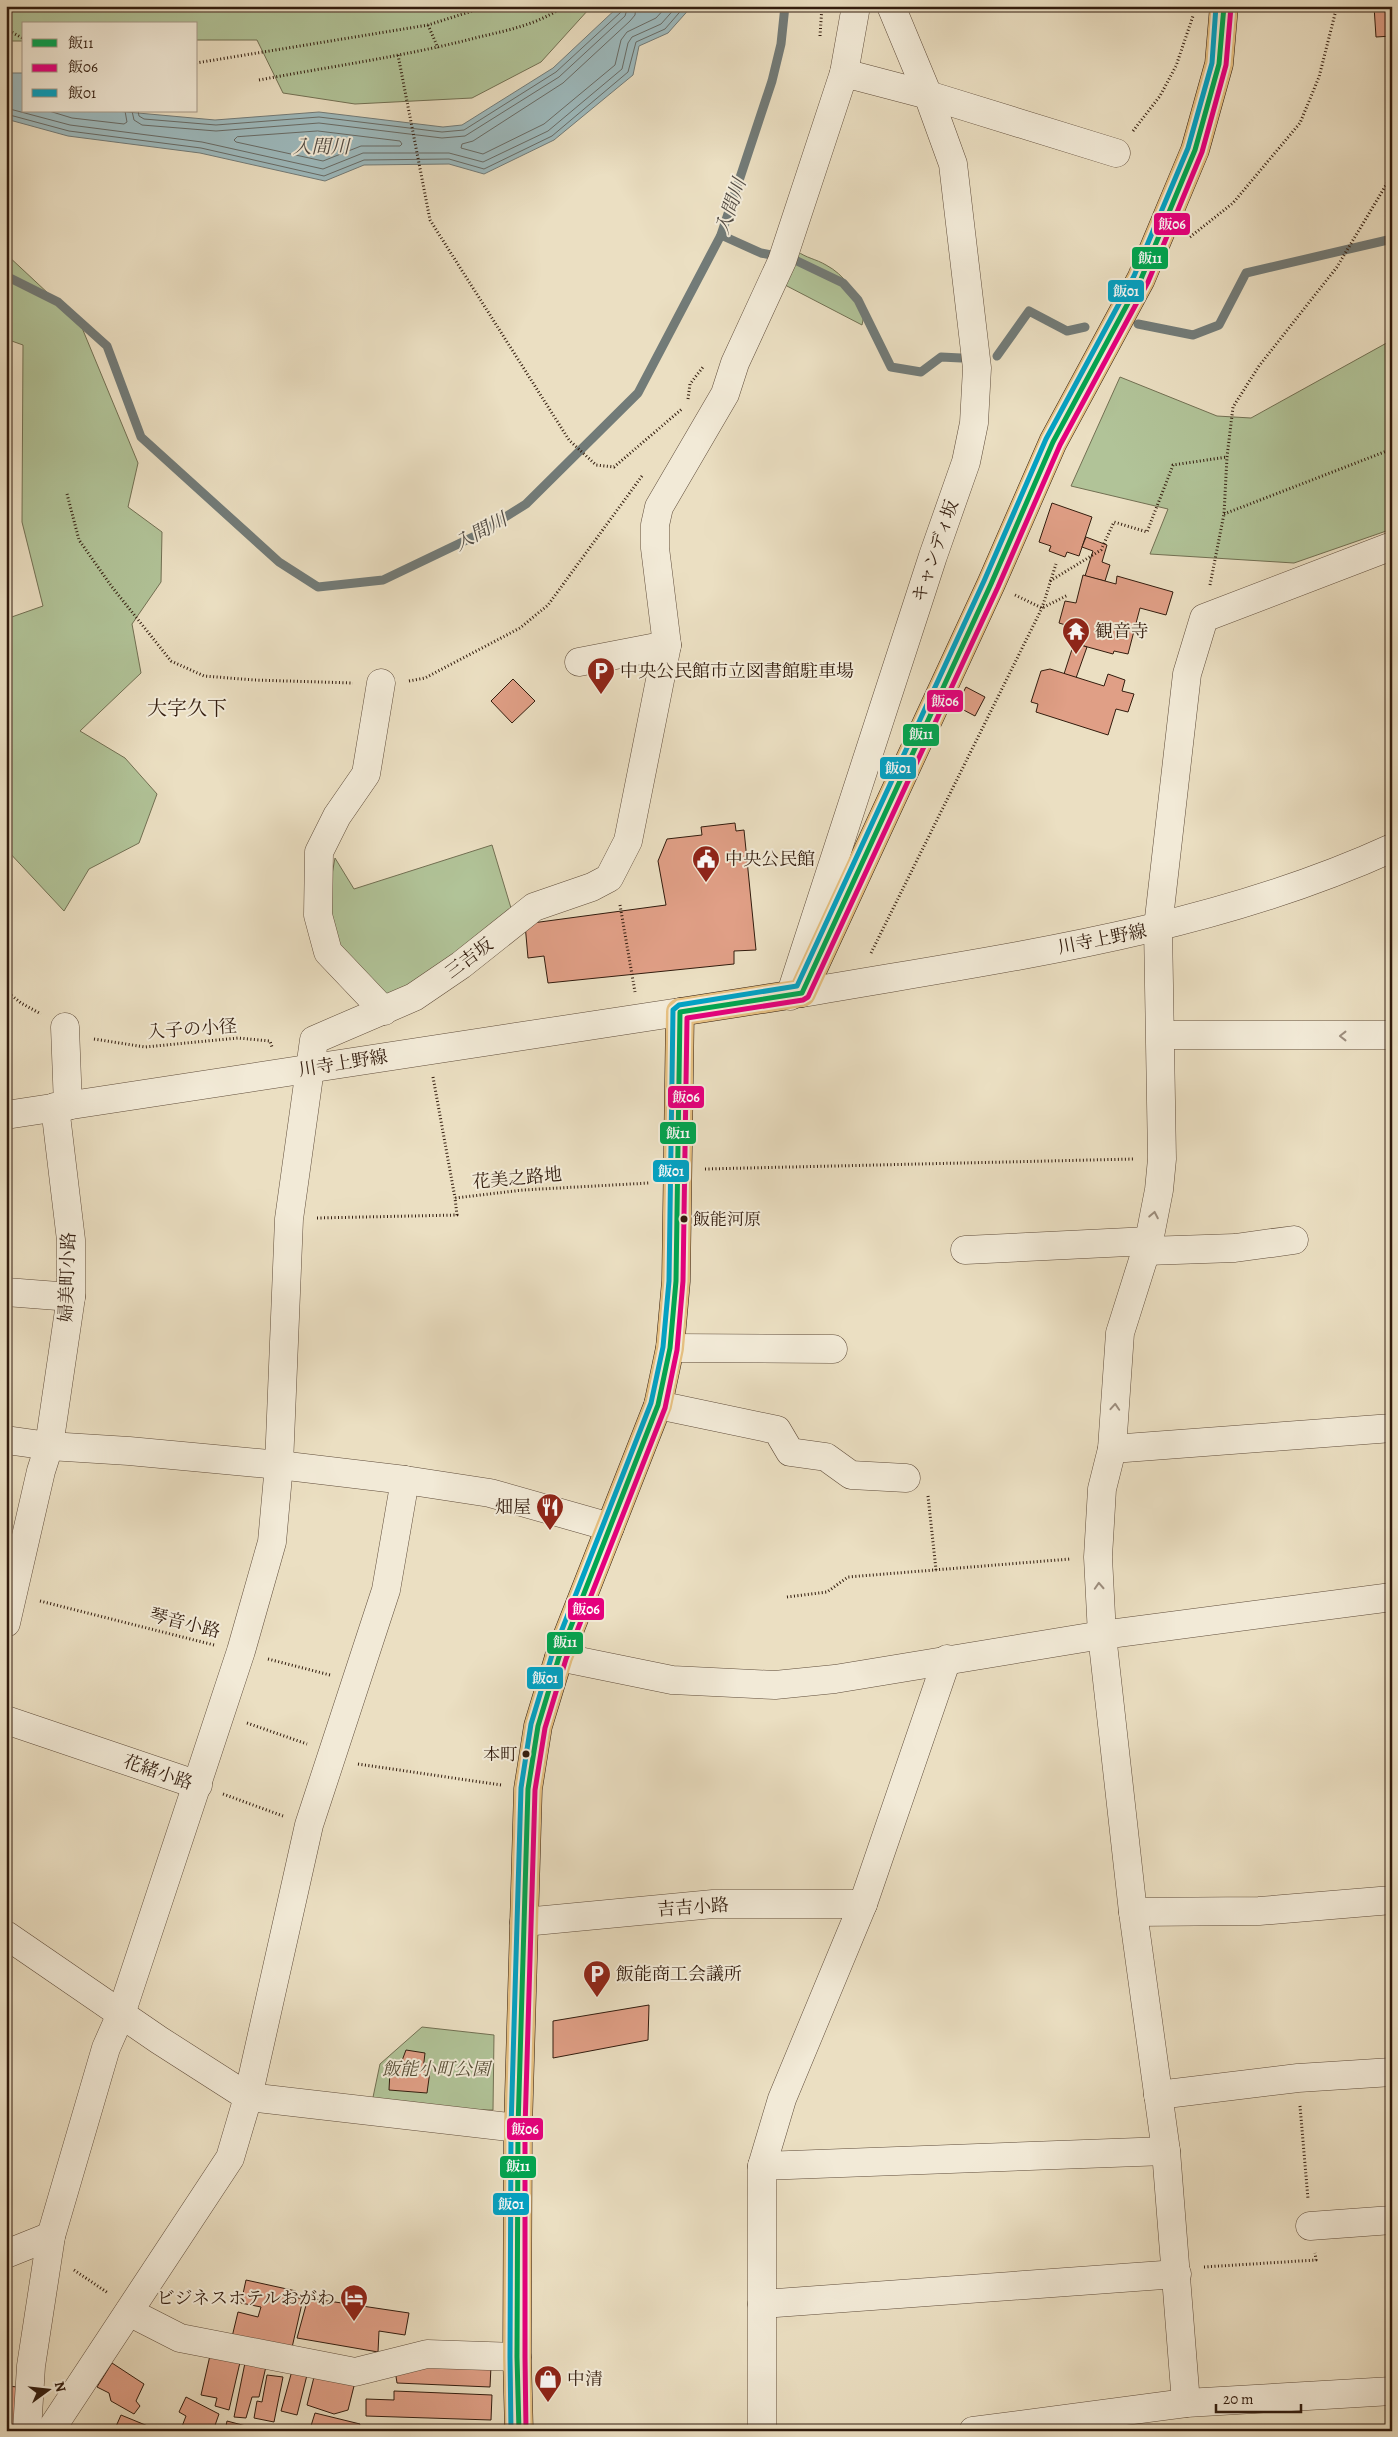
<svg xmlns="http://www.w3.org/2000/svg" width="1398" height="2437" viewBox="0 0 1398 2437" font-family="Alegreya,'Noto Serif JP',serif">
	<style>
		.green { fill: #b1c398; stroke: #727053 }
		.water { fill: #9dbabe; stroke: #727b78 }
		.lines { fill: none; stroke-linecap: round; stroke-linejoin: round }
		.shore { stroke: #686b66; stroke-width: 1 }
		.stream { stroke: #727b78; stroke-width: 9 }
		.building { fill: #e09f86; stroke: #321c0e }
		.minor-casing { stroke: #604d3b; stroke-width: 29 }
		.major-casing { stroke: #321c0e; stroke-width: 29 }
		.path { stroke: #321c0e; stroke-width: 3; stroke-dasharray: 1 2.5; stroke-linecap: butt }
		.minor { stroke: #f2ead7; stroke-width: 28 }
		.major { stroke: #e6c081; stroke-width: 28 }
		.bus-1-casing { stroke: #f2ead7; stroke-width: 9 }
		.bus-2-casing { stroke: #f2ead7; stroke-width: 9 }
		.bus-3-casing { stroke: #f2ead7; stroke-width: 9 }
		.bus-1 { stroke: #00a651; stroke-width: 5 }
		.bus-2 { stroke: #e5007d; stroke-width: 5 }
		.bus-3 { stroke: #02a2c4; stroke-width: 5 }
		.oneway { stroke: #9c8d7d }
		.bus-dot { fill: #321c0e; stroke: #f2ead7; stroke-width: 2 }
		.labels { text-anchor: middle; stroke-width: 4; stroke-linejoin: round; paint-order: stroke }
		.bus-label { font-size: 17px; fill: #321c0e; stroke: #f2ead7; text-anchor: start }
		.street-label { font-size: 18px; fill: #321c0e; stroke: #f2ead7 }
		.poi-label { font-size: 18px; fill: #321c0e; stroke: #f2ead7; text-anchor: start }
		.park-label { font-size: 18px; font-style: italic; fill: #584e37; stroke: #f2ead7 }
		.water-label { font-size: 19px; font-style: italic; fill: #524b43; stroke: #f2ead7 }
		.quarter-label { font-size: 20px; fill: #321c0e; stroke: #f2ead7 }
		.line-badge { stroke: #f2ead7; stroke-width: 2 }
		.badge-label { font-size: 14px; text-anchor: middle; font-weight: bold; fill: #fff }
	</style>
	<rect width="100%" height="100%" fill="#ebdfc2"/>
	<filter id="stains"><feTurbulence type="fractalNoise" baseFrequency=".004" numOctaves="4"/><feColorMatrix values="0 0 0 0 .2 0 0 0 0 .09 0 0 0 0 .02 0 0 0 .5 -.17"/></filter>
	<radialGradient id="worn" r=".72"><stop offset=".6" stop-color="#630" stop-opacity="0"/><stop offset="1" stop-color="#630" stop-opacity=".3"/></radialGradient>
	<g class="green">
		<path d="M6,6H589V9L541,62L472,98L355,104L283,93L257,40H196V24H24V41H6Z"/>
		<path d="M797,251C806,258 816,259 826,265C845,275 854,292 865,310L862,325L785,285Z"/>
		<path d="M6,254L80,323L138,463L128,507L162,532L161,582L132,624L141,673L80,731L125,758L157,794L139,843L89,869L64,911L6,849V619L43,606L22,522L23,345L6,339Z"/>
		<path d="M1392,340V529L1294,563L1150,554L1168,509L1071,486L1120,377L1217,416L1251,418Z"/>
		<path d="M492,845L514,918L392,999L335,949L329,891L335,858L354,889Z"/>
		<path d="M422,2027L494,2035L493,2110H433L372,2102L380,2064Z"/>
	</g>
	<path class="water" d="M619,6H692L668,33L639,46L633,75L554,140L484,174L449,164L364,165L325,181L200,153L68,136L6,119V73H24V111H116L215,120L319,112L443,127L462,125L553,68Z"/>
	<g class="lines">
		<g class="shore">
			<path d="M636,6L635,15L630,21L563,83L473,141L462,144L461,148L483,154L544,124L615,65L621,40L627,32L656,18L667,6"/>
			<path d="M6,108L70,125L202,142L323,169L363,153H449L483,162L548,131L622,69L628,43L632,37L661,24L677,6"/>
			<path d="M49,111L72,118L124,124L127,122L125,111"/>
			<path d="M132,111L134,120L142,125L216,131L319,123L442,138L465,136L559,77L625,16L628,6"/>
			<path d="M138,111L139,116L144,119L216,125L319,117L442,132L464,130L556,72L621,12L622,6"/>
			<path d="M6,114L69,131L201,148L324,176L364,160L449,159L484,169L552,136L628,72L636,42L665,29L685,6"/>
			<path d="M318,131L400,141L402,144L400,146H361L323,161L236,142L234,140L237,137Z"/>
		</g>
		<g class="stream">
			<path d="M721,235L761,253L795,260L843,283L858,300L891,367L921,372L941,357L961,358"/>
			<path d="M6,276L58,302L107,346L141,437L279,562L318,587L383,580L475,536L526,504L638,393L721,235L772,81L781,44L785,6"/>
			<path d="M1138,324L1193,335L1219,325L1246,273L1392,239"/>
			<path d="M997,356L1029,311L1067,331L1085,327"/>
		</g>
	</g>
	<g class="building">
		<path d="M1374,6H1392V36L1376,37Z"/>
		<path d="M1052,503L1092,517L1079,556L1067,552L1065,557L1049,551L1051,546L1039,542Z"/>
		<path d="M1086,537L1107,545L1102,562L1110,565L1105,581L1085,576L1093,551L1082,547Z"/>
		<path d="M1083,575L1116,584L1117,576L1173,592L1166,615L1140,608L1128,654L1114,651L1113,654L1066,641L1069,626L1059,623L1065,601L1076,603Z"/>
		<path d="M1074,643L1087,647L1076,678L1064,674Z"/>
		<path d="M1050,669L1104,686L1108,674L1125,680L1122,691L1134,694L1128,712L1116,709L1108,735L1036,712L1038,704L1031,702L1041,671Z"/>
		<path d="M513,679L535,701L512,723L491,701Z"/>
		<path d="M966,687L985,697L975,716L956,706Z"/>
		<path d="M735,823L736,831L744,830L756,950L734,951V964L548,983L544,956L528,958L525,924L666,905L658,861L667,839L702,835L701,827Z"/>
		<path d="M649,2005L648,2040L553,2058V2021Z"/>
		<path d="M406,2050L425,2053L423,2070L430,2071L427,2093L389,2090L390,2071L400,2066Z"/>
		<path d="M246,2280L296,2291L294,2297L303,2299L291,2352L232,2337L238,2312L258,2317L261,2307L241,2303Z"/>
		<path d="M308,2298L409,2313L405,2335L379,2331L378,2352L297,2338Z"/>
		<path d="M211,2351L241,2358L229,2410L215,2406L217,2398L201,2395Z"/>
		<path d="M246,2358L267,2362L259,2397H252L246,2418L234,2417Z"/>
		<path d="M112,2363L144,2384L136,2401L140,2406L134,2414L111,2401L109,2393L97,2387Z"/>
		<path d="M424,2364L491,2366L490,2387L397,2383L395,2370Z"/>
		<path d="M293,2367L308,2371L297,2415L281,2411Z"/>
		<path d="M267,2375L283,2377L274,2422L254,2418L257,2401L262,2402Z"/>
		<path d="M314,2377L356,2378L348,2410L334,2414L307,2405Z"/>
		<path d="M6,2386L18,2387L14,2431H6Z"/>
		<path d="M394,2391L492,2395L491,2420L366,2416V2399L394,2400Z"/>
		<path d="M186,2397L219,2414L213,2431L181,2429L186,2416L179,2412Z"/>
		<path d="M315,2413L360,2424L358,2431L310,2429Z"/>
		<path d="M121,2415L160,2431H114Z"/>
		<path d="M227,2421L265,2431H225Z"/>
	</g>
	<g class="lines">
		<g class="minor-casing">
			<g id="minor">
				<path d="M844,73L856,6"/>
				<path d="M579,662L667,645"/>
				<path d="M381,683L366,774L337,816L319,852L318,915L328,952L384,1011"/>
				<path d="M802,993C1001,958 1206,933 1392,848"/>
				<path d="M790,996L933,556L966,462L974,423L977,368L953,164L928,95L891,6"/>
				<path d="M65,1027L68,1106"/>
				<path d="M1161,1035H1392"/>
				<path d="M6,1115L680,1012"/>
				<path d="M965,1250L1149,1241"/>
				<path d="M1146,1251L1235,1248L1294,1240"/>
				<path d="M6,1292L71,1297"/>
				<path d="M670,1348L833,1349"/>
				<path d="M658,1405L777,1430L790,1452L826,1457L851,1475L906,1478"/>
				<path d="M6,1440L49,1446L129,1451L279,1465L405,1480L490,1493L610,1527"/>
				<path d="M1112,1449L1392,1428"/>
				<path d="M6,1623L41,1471L49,1446L71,1297V1240L55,1107"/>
				<path d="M559,1657L672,1680L775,1685L835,1679L1102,1635L1392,1597"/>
				<path d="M6,1720L198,1785"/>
				<path d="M1133,1912L1259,1911L1392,1900"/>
				<path d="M524,1922L713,1904H863"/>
				<path d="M6,1935L159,2040L248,2097L518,2128"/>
				<path d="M1158,2095L1298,2078L1392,2072"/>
				<path d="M762,2166L1166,2151"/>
				<path d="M1310,2226L1392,2220"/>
				<path d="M6,2254L51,2236"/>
				<path d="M762,2304L1177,2274"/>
				<path d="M129,2312L180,2338L355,2372L427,2354L517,2357"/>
				<path d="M1186,2403L1166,2151L1133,1912L1102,1635L1098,1557L1102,1489L1112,1449L1120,1333L1149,1241L1159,1190L1162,1159L1158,927L1187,674L1204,618L1392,546"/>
				<path d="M27,2431L31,2366L51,2236L106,2048L121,2014L241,1651L272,1542L279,1465L289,1219L314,1040L414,997L461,965L534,907L592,887L609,878L628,841L667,645L655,548V525L659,507L725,394L735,363L782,261L844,73L928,95L1116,153"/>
				<path d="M50,2431L230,2158L248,2097L309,1825L386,1590L405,1480"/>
				<path d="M762,2431V2166L782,2099L863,1904L947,1659"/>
				<path d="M973,2431L1186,2403L1392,2391"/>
			</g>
		</g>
		<g class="major-casing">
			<path id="major" d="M519,2431L517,2357L518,2128L528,1789L538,1726L559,1657L658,1405L670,1348L676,1281L680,1012L802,993L991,584L1053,442L1141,279L1195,150L1219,64L1224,6"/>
		</g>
		<g class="path">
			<path d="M428,25L438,48"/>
			<path d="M6,29L24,39"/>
			<path d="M820,36L822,6"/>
			<path d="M398,55L430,220L569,440L596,465L614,467L683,408"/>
			<path d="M196,63L428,25L485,7"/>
			<path d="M259,80C333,66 407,56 479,37C509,30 539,24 564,6"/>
			<path d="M1133,131L1160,96L1176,66L1193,16"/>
			<path d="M1190,237L1233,203L1300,123L1319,77L1337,6"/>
			<path d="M688,399L690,384L703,367"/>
			<path d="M67,494L79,540L112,587L171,661L204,676L254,680L353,683"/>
			<path d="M1224,514L1392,449"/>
			<path d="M1050,581L1101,550L1114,522L1147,532L1173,465L1227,457"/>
			<path d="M1210,585L1224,514L1227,457L1233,407L1259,366L1337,267L1392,175"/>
			<path d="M1015,595L1042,608L1068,595"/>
			<path d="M409,681L425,678L520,628L548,605L642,476"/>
			<path d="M620,905L635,992"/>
			<path d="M871,953L1042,608L1056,564"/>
			<path d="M6,991L21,1003L41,1014"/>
			<path d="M94,1039L145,1047L238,1038L270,1041L272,1047"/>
			<path d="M433,1077L455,1198"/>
			<path d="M705,1169L1134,1159"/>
			<path d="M317,1218L457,1215L455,1198L523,1190L649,1183"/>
			<path d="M928,1496L936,1570"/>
			<path d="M787,1597L827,1592L848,1577L1070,1559"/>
			<path d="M40,1601L214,1645"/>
			<path d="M268,1659L330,1675"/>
			<path d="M247,1723L307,1744"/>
			<path d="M358,1764L501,1785"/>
			<path d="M223,1794L283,1816"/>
			<path d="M1300,2106L1308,2199"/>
			<path d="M1204,2267L1316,2260L1315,2253"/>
			<path d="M74,2270L108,2293"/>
		</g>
		<use href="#minor" class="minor"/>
		<use href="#major" class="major"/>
		<g class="bus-1-casing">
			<path id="bus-1" d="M519,2431L517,2357L518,2128L528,1789L538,1726L559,1657L658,1405L670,1348L676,1281L680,1012L802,993L991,584L1053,442L1141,279L1195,150L1219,64L1224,6"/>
		</g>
		<g class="bus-2-casing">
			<path id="bus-2" d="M526,2431L525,2357V2128L535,1790L545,1728L566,1659L665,1408L677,1350L683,1281L687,1018L803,1000L808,997L998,587L1060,445L1148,282L1202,152L1226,65L1231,7"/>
		</g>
		<g class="bus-3-casing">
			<path id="bus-3" d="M511,2431L510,2357L511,2128L521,1788L531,1724L552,1655L651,1403L663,1347L669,1281L673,1010L679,1005L797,986L984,581L1046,439L1134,276L1188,148L1212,63L1216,6"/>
		</g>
		<use href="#bus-1" class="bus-1"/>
		<use href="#bus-2" class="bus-2"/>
		<use href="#bus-3" class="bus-3"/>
	</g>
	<defs><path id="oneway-chevron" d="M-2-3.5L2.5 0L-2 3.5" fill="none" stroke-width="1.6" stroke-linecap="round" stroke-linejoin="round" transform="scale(1.25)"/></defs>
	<g class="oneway">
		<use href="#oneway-chevron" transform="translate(1343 1036) rotate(180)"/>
		<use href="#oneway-chevron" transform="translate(1154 1215) rotate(-79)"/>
		<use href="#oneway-chevron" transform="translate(1115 1407) rotate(-86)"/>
		<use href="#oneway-chevron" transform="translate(1099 1586) rotate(-93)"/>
	</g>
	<defs>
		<g id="temple-pin" transform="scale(1.4375)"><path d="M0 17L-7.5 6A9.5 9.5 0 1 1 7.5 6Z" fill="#8f2418" stroke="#f2ead7"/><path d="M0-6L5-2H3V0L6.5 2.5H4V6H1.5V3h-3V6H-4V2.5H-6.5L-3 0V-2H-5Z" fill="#fff"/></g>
		<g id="parking-pin" transform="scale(1.4375)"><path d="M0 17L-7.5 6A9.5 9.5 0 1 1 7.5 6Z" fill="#8f2418" stroke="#f2ead7"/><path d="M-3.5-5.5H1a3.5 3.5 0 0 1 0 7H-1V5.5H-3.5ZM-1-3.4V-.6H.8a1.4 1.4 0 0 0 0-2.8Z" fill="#fff"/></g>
		<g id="civic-pin" transform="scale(1.4375)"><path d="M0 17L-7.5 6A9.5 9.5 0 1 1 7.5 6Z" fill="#8f2418" stroke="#f2ead7"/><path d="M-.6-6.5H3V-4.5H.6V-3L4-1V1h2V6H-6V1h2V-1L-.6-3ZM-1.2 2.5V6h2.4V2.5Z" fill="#fff"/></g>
		<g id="restaurant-pin" transform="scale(1.4375)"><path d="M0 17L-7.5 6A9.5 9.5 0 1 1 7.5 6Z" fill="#8f2418" stroke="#f2ead7"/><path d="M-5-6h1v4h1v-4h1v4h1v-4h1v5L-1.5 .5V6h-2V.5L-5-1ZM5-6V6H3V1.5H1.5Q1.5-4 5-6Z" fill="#fff"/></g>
		<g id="hotel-pin" transform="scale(1.4375)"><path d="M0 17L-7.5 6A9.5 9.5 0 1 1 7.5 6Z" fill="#8f2418" stroke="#f2ead7"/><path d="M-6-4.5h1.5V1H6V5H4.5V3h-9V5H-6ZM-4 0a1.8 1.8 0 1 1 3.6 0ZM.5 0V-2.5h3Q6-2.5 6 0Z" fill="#fff"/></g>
		<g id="shop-pin" transform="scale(1.4375)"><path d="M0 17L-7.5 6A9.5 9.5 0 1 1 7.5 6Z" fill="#8f2418" stroke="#f2ead7"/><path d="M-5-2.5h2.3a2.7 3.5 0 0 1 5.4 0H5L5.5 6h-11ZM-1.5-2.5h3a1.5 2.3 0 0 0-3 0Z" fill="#fff"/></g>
	</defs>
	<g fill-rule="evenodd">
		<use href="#temple-pin" x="1076" y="631"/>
		<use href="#parking-pin" x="601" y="671"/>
		<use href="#civic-pin" x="706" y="859"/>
		<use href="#restaurant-pin" x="550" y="1507"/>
		<use href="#parking-pin" x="597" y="1974"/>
		<use href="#hotel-pin" x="354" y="2298"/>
		<use href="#shop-pin" x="548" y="2379"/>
	</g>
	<g class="bus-dot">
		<circle cx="684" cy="1219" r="4.5"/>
		<circle cx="526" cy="1754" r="4.5"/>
	</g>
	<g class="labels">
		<g class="bus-label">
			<text x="693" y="1225">飯能河原</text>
			<text x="517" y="1760" text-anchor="end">本町</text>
		</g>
		<g class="street-label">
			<text transform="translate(935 551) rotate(-71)" y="6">キャンディ坂</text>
			<text transform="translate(1102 939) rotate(-11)" y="6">川寺上野線</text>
			<text transform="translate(469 958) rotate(-37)" y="6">三吉坂</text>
			<text transform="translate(192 1029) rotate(-4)" y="6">入子の小径</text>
			<text transform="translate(343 1063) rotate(-9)" y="6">川寺上野線</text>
			<text transform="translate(517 1178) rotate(-5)" y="6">花美之路地</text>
			<text transform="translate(67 1277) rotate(-88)" y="6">婦美町小路</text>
			<text transform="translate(185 1623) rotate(14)" y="6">琴音小路</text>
			<text transform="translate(158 1772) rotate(19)" y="6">花緒小路</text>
			<text transform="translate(693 1907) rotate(-4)" y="6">吉吉小路</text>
		</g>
		<g class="poi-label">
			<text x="1095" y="637">観音寺</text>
			<text x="620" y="677">中央公民館市立図書館駐車場</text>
			<text x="725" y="865">中央公民館</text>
			<text x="531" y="1513" text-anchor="end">畑屋</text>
			<text x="616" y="1980">飯能商工会議所</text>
			<text x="335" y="2304" text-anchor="end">ビジネスホテルおがわ</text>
			<text x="567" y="2385">中清</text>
		</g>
		<g class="park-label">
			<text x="436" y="2075">飯能小町公園</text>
		</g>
		<g class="water-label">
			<text x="321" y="153">入間川</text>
			<text transform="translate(730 206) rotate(-71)" y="7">入間川</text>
			<text transform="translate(480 531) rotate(-29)" y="7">入間川</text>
		</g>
		<g class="quarter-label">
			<text x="187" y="715">大字久下</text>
		</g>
	</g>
	<g class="line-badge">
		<rect x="1153" y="212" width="38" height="24" rx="5" fill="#e5007d"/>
		<rect x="1131" y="246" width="38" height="24" rx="5" fill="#00a651"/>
		<rect x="1107" y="279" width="38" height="24" rx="5" fill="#02a2c4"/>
		<rect x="926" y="689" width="38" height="24" rx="5" fill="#e5007d"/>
		<rect x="902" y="723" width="38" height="24" rx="5" fill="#00a651"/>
		<rect x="879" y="756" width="38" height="24" rx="5" fill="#02a2c4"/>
		<rect x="667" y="1085" width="38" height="24" rx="5" fill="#e5007d"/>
		<rect x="659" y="1121" width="38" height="24" rx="5" fill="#00a651"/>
		<rect x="652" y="1159" width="38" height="24" rx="5" fill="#02a2c4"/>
		<rect x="567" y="1597" width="38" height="24" rx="5" fill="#e5007d"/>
		<rect x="546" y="1631" width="38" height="24" rx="5" fill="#00a651"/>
		<rect x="526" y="1666" width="38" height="24" rx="5" fill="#02a2c4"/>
		<rect x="506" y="2117" width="38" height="24" rx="5" fill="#e5007d"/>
		<rect x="499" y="2155" width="38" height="24" rx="5" fill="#00a651"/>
		<rect x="492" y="2192" width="38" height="24" rx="5" fill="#02a2c4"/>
	</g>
	<g class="badge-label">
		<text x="1172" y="229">飯06</text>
		<text x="1150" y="263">飯11</text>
		<text x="1126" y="296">飯01</text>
		<text x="945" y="706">飯06</text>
		<text x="921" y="739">飯11</text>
		<text x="898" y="773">飯01</text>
		<text x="686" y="1102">飯06</text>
		<text x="678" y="1138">飯11</text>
		<text x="671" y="1176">飯01</text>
		<text x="586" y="1614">飯06</text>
		<text x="565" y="1647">飯11</text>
		<text x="545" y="1683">飯01</text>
		<text x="525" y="2134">飯06</text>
		<text x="518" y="2171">飯11</text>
		<text x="511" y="2209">飯01</text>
	</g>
	<rect width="1398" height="2437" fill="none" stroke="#ebdfc2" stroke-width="25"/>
	<rect x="8" y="8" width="1383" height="2422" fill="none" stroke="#321c0e" stroke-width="2.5"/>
	<rect x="12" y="12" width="1373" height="2412" fill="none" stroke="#321c0e"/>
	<rect x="22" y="22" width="175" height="90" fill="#f2ead7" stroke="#a59887"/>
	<rect x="32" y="39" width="25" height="8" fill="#00a651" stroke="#a59887"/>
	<text x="68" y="48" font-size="15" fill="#321c0e">飯11</text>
	<rect x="32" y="64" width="25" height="8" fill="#e5007d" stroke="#a59887"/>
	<text x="68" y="72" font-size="15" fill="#321c0e">飯06</text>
	<rect x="32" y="89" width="25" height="8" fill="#02a2c4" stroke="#a59887"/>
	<text x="68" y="98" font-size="15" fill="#321c0e">飯01</text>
	<g transform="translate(48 2390) rotate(75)" stroke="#f2ead7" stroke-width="4" paint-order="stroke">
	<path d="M0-4L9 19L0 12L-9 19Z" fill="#321c0e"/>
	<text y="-8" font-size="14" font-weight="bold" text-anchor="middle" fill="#321c0e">N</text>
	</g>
	<path d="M1216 2404v8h85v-8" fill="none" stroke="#321c0e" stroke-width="2.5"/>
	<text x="1223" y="2404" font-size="15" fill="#321c0e" stroke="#f2ead7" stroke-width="4" paint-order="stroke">20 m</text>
	<rect width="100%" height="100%" filter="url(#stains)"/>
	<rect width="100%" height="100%" fill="url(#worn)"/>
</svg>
